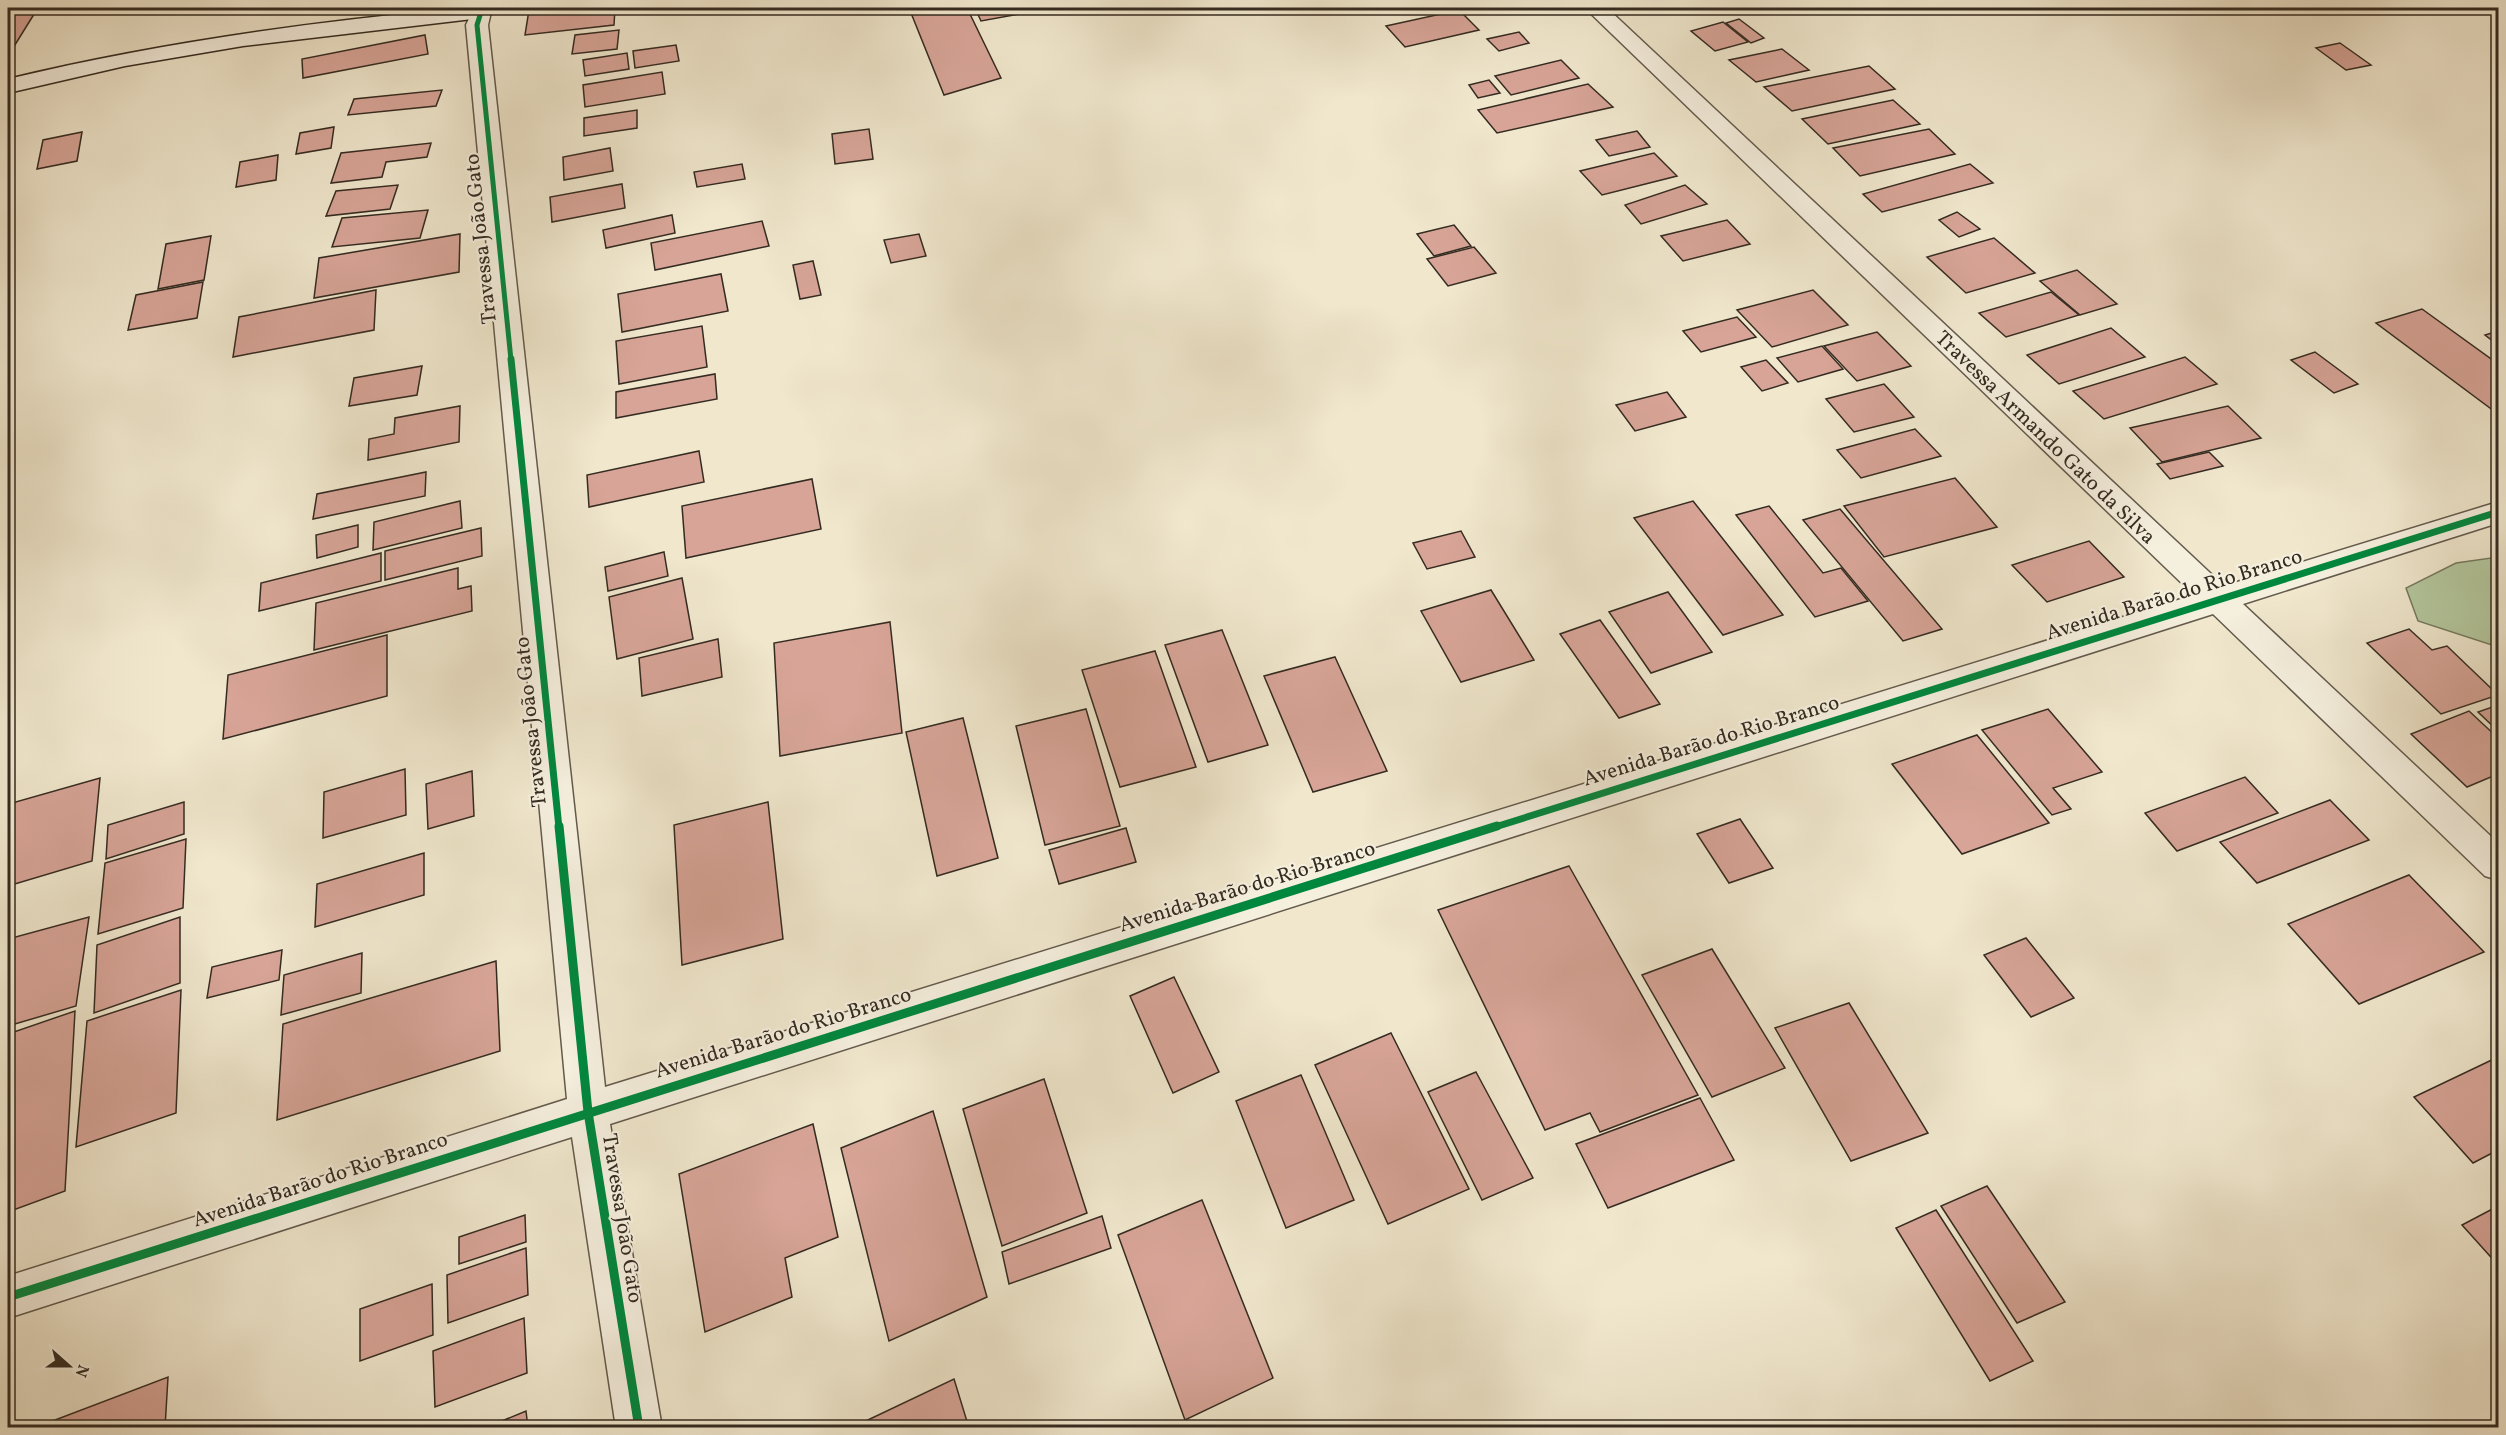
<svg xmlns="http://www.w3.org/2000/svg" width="2506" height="1435" viewBox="0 0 2506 1435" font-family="Vollkorn,serif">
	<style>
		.green { fill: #b4c79d; stroke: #74795f; stroke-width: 1.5 }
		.building { fill: #d7a497; stroke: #342b21; stroke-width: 1.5 }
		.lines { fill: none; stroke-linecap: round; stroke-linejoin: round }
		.street-casing { stroke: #635a4c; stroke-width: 3 }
		.secondary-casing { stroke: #342b21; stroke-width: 3 }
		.street { fill: #f5efde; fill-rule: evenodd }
		.secondary { fill: #f5efde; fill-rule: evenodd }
		.cycleway-far2-casing { stroke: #f5efde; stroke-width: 8 }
		.cycleway-far1-casing { stroke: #f5efde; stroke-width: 10 }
		.cycleway-casing { stroke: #f5efde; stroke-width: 13 }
		.cycleway-far2 { stroke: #00873e; stroke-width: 5 }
		.cycleway-far1 { stroke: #00873e; stroke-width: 7 }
		.cycleway { stroke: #00873e; stroke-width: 9 }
		.labels { text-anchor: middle; stroke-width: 4.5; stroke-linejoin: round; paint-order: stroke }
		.street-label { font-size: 21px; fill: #342b21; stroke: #f5efde }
	</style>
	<rect width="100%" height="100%" fill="#f0e7cd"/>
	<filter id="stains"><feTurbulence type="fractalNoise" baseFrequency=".00333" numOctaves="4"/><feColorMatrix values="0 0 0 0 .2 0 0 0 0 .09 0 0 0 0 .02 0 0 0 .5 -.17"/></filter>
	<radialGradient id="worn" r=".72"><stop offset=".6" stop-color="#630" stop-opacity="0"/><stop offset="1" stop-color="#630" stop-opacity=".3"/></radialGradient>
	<path class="green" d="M2498,557V647L2418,621L2406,588L2456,563Z"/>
	<g class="building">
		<path d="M548,8H615L614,25L525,35L529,10Z"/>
		<path d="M909,8H967L1001,78L944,95Z"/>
		<path d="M975,8H1018L1019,14L981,21Z"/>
		<path d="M1459,10L1479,30L1405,47L1386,26Z"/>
		<path d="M36,11L8,56V14Z"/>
		<path d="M1739,19L1764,38L1751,43L1726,23Z"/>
		<path d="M1723,22L1748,42L1715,51L1691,31Z"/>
		<path d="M619,30L617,49L572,54L575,35Z"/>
		<path d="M1519,32L1529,43L1499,51L1487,39Z"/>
		<path d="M425,35L428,54L303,78L302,59Z"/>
		<path d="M2340,43L2371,65L2346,70L2316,48Z"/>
		<path d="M676,45L679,61L635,68L633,51Z"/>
		<path d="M1782,49L1809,70L1756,82L1729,60Z"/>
		<path d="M627,53L629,69L585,76L583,60Z"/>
		<path d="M1561,60L1579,78L1511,95L1495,76Z"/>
		<path d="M1869,66L1895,89L1792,111L1764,87Z"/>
		<path d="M662,72L665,94L585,107L583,85Z"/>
		<path d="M1489,80L1500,93L1478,98L1469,85Z"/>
		<path d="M1588,84L1613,107L1497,133L1478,110Z"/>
		<path d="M442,90L436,106L348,115L354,99Z"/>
		<path d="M1893,100L1920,124L1828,144L1802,119Z"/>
		<path d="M637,110V128L584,136V118Z"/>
		<path d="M334,127L331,148L296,154L300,133Z"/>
		<path d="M869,129L873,159L835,164L832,134Z"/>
		<path d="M1929,129L1955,154L1860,176L1833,148Z"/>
		<path d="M1637,131L1650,147L1609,156L1596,140Z"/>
		<path d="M82,132L77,161L37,169L43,140Z"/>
		<path d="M431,143L427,157L386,162L382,177L331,183L341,153Z"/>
		<path d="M610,148L613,171L564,180L563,157Z"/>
		<path d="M1654,153L1677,176L1602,195L1580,171Z"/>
		<path d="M278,155L276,180L236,187L240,162Z"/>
		<path d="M742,164L745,179L697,187L694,172Z"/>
		<path d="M1970,164L1993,183L1882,212L1863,194Z"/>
		<path d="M622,184L625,208L552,222L550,197Z"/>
		<path d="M398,185L390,209L326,216L336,191Z"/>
		<path d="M1685,185L1707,204L1641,224L1625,205Z"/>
		<path d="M428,210L420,238L332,247L342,218Z"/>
		<path d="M1957,212L1980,229L1959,237L1939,220Z"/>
		<path d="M672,215L675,233L606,248L603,230Z"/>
		<path d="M1727,220L1750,244L1683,261L1661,236Z"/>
		<path d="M762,221L769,246L655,270L651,243Z"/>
		<path d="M1454,225L1471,246L1434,256L1417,234Z"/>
		<path d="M460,234L459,272L314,298L319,258Z"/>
		<path d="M919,234L926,256L891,263L884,240Z"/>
		<path d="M211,236L204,280L158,289L166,244Z"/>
		<path d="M1994,238L2035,273L1966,293L1927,257Z"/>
		<path d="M1474,247L1496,273L1448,286L1427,259Z"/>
		<path d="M813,261L821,295L800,299L793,265Z"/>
		<path d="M2077,270L2117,304L2080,315L2040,281Z"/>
		<path d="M721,274L728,311L622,332L618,294Z"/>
		<path d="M203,282L197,318L128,330L136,295Z"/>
		<path d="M376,290L374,330L233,357L239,317Z"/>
		<path d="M1813,290L1848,325L1772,347L1737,310Z"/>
		<path d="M2051,292L2079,315L2006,337L1979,313Z"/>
		<path d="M2422,309L2498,364V414L2376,323Z"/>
		<path d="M1737,317L1756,337L1701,352L1683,331Z"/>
		<path d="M702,326L707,367L619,384L616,341Z"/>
		<path d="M2111,328L2145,357L2059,384L2027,355Z"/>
		<path d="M2498,331V345L2485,335Z"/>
		<path d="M1877,332L1911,366L1857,381L1824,346Z"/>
		<path d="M1822,346L1843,369L1798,382L1777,358Z"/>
		<path d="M2315,352L2358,384L2334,393L2291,360Z"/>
		<path d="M2185,357L2217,384L2104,419L2073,391Z"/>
		<path d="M1766,360L1788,383L1762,391L1741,367Z"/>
		<path d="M422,366L417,395L349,406L354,378Z"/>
		<path d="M715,374L717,399L616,418V392Z"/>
		<path d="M1884,384L1914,417L1854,432L1826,399Z"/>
		<path d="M1667,392L1686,417L1635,431L1616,405Z"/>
		<path d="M460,406L459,442L368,460L369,439L394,434L395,418Z"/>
		<path d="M2228,406L2261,438L2162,462L2130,428Z"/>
		<path d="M1915,429L1941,456L1861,478L1837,450Z"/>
		<path d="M699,451L704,482L589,507L587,475Z"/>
		<path d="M2209,452L2223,466L2170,479L2157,464Z"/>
		<path d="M426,472L425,496L313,519L317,494Z"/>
		<path d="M1955,478L1997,527L1884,557L1844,506Z"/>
		<path d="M812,479L821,529L686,558L682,506Z"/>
		<path d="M460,501L462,528L373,550L374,522Z"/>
		<path d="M1693,501L1783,615L1723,635L1634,518Z"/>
		<path d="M1769,506L1823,573L1841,568L1868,601L1815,617L1736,515Z"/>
		<path d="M1840,509L1942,629L1903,641L1803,520Z"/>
		<path d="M358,525V547L317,558L316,535Z"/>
		<path d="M481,528L482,556L385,580V551Z"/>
		<path d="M1461,531L1475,557L1427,569L1413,543Z"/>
		<path d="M2089,541L2124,577L2047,602L2012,565Z"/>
		<path d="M664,552L668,576L608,591L605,567Z"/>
		<path d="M381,553V581L259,611L261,583Z"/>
		<path d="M458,568V589L471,586L472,611L314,650L316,603Z"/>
		<path d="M682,578L693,639L617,659L609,597Z"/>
		<path d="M1491,590L1534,660L1461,682L1421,611Z"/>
		<path d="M1668,592L1712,652L1651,673L1609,612Z"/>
		<path d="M1600,620L1660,704L1619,718L1560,634Z"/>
		<path d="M890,622L902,733L780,756L774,643Z"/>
		<path d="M2409,629L2432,650L2447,646L2498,695L2441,714L2367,643Z"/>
		<path d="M1222,630L1268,745L1208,762L1165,645Z"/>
		<path d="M387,635V696L223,739L228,675Z"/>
		<path d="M718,639L722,677L642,696L639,658Z"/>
		<path d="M1155,651L1196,767L1120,787L1082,670Z"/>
		<path d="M1335,657L1387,771L1313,792L1264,676Z"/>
		<path d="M2498,705V731L2478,712Z"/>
		<path d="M1086,709L1120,826L1045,845L1016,726Z"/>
		<path d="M2048,709L2102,772L2053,788L2071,809L2052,815L1982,730Z"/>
		<path d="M2469,711L2498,738V774L2467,787L2411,734Z"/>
		<path d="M963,718L998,858L937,876L906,732Z"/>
		<path d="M1977,735L2049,823L1962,854L1892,764Z"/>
		<path d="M405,769L406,815L323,838L324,792Z"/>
		<path d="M472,771L474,816L428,829L426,784Z"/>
		<path d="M2245,777L2278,813L2177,851L2145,813Z"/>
		<path d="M100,778L92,861L8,886V834L12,803Z"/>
		<path d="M2330,800L2369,840L2257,883L2220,842Z"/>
		<path d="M184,802V834L106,859L108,825Z"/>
		<path d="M768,802L783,939L682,965L674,825Z"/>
		<path d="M1740,819L1773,868L1729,883L1697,834Z"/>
		<path d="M1126,828L1136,862L1059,884L1049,850Z"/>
		<path d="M186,839L183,908L98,934L105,863Z"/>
		<path d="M424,853V895L315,927L317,884Z"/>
		<path d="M1569,866L1698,1095L1600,1132L1590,1113L1545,1130L1438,910Z"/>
		<path d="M2409,875L2484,952L2359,1004L2288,924Z"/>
		<path d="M89,917L76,1006L8,1026V939Z"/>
		<path d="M180,917V983L94,1013L97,945Z"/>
		<path d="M2026,938L2074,998L2031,1017L1984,955Z"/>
		<path d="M1712,949L1785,1068L1712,1097L1642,975Z"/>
		<path d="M282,950L279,980L207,998L212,967Z"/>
		<path d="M362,953L361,993L281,1015L284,975Z"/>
		<path d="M496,961L500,1051L277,1120L283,1024Z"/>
		<path d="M1174,977L1219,1072L1173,1093L1130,996Z"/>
		<path d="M181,990L176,1113L76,1147L87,1021Z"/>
		<path d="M1849,1003L1928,1133L1851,1161L1775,1028Z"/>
		<path d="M75,1011L65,1191L8,1212V1034Z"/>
		<path d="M1391,1033L1469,1189L1388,1224L1315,1065Z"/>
		<path d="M2498,1057V1150L2473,1163L2414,1097Z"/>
		<path d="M1476,1072L1533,1178L1482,1200L1428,1092Z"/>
		<path d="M1301,1075L1354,1200L1286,1228L1236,1101Z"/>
		<path d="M1044,1079L1087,1213L1002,1246L963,1109Z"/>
		<path d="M1700,1098L1734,1160L1608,1208L1576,1144Z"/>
		<path d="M933,1111L987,1297L889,1341L841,1148Z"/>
		<path d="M813,1124L838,1237L785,1258L792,1297L705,1332L679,1174Z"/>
		<path d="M1987,1186L2065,1302L2017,1323L1941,1206Z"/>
		<path d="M1202,1200L1273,1378L1185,1420L1118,1235Z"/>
		<path d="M2498,1206V1265L2462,1225Z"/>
		<path d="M1936,1210L2033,1361L1990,1381L1896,1228Z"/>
		<path d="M525,1215L526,1242L459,1264V1237Z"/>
		<path d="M1102,1216L1111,1248L1009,1284L1002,1252Z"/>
		<path d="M526,1248L528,1295L448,1323L447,1275Z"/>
		<path d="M432,1284L433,1335L360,1361V1309Z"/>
		<path d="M524,1318L527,1373L435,1407L433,1351Z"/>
		<path d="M168,1377L165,1428H34Z"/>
		<path d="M954,1379L969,1428H851Z"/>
		<path d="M526,1411L528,1428H485Z"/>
	</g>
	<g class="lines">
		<g class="street-casing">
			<path id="street" d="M474,8H488L491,12L488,25L605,1087L2194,595L1585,8H1607L2224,586L2498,502V523L2243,604L2498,843V880L2485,876L2213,614L610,1124L662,1428H616L572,1137L8,1318V1276L567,1099L466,25Z"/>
		</g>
		<g class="secondary-casing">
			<path id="secondary" d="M462,8H499L496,12L481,18L243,46L125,66L8,93V79C157,43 309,22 462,8Z"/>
		</g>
		<use href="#street" class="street"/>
		<use href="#secondary" class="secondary"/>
		<g class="cycleway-far2-casing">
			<path id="cycleway-far2" d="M481,12L477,25L511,360"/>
		</g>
		<g class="cycleway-far1-casing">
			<g id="cycleway-far1">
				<path d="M511,359L559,828"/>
				<path d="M1492,828L2498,512"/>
			</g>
		</g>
		<g class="cycleway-casing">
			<g id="cycleway">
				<path d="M559,826L588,1112L639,1428"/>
				<path d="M8,1297L1497,826"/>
			</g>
		</g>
		<use href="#cycleway-far2" class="cycleway-far2"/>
		<use href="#cycleway-far1" class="cycleway-far1"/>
		<use href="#cycleway" class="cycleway"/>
	</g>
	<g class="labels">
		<g class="street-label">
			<text transform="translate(480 239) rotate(-96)" y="7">Travessa João Gato</text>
			<text transform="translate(2046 437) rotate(44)" y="7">Travessa Armando Gato da Silva</text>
			<text transform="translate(2174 594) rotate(-17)" y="7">Avenida Barão do Rio Branco</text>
			<text transform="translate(530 722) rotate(-96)" y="7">Travessa João Gato</text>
			<text transform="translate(1711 740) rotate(-17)" y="7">Avenida Barão do Rio Branco</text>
			<text transform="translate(1247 886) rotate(-17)" y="7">Avenida Barão do Rio Branco</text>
			<text transform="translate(783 1032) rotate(-17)" y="7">Avenida Barão do Rio Branco</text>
			<text transform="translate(320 1179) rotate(-18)" y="7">Avenida Barão do Rio Branco</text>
			<text transform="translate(623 1218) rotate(81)" y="7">Travessa João Gato</text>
		</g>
	</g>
	<rect width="2506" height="1435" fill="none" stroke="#f0e7cd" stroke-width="30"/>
	<rect x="9" y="9" width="2488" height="1417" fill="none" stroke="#342b21" stroke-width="3"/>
	<rect x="15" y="15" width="2476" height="1405" fill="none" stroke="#342b21" stroke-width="1.5"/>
	<g transform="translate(69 1366) rotate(111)" stroke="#f5efde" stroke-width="4.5" paint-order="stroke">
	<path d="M0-4.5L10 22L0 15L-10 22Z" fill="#342b21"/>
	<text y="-9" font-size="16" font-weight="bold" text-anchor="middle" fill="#342b21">N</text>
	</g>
	<rect width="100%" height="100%" filter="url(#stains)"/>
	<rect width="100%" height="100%" fill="url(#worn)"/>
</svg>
